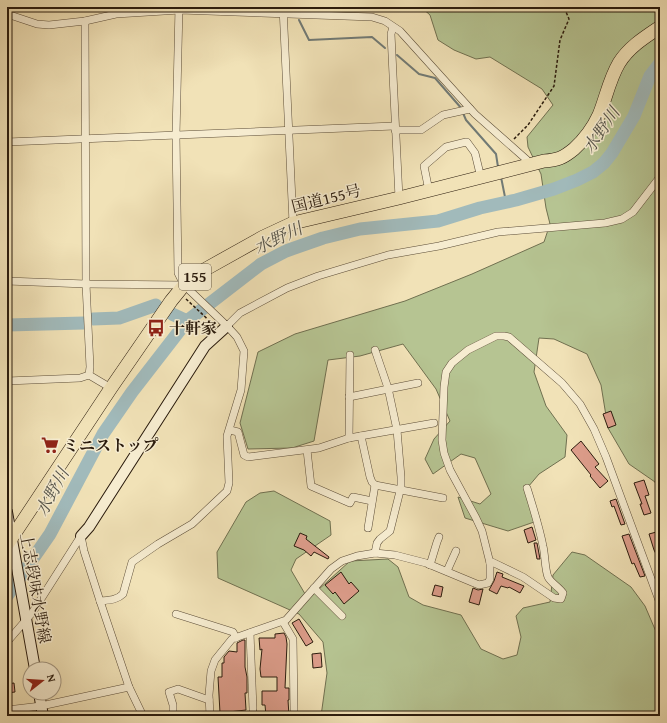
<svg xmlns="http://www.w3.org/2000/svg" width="667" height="723" viewBox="0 0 667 723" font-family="'Gentium Book Plus','Noto Serif JP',serif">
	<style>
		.green { fill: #b6c492; stroke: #707050 }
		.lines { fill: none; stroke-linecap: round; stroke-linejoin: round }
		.stream { stroke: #717a75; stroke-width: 2 }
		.river { stroke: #a1babb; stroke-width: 13 }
		.building { fill: #dd9d8b; stroke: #2a1b0d }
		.street-casing { stroke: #5c4d38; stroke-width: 8 }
		.secondary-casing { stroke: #2a1b0d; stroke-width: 12 }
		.highway-casing { stroke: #2a1b0d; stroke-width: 14 }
		.path { stroke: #2a1b0d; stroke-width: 1.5; stroke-dasharray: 3 2; stroke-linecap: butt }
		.street { stroke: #f6ecd0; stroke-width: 7 }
		.secondary { stroke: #f6ecd0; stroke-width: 10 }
		.highway { stroke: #f1e2b7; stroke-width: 13 }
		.labels { text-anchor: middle; stroke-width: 3; stroke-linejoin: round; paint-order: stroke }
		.shield { fill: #f6ecd0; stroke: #675a48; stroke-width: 1 }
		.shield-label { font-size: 15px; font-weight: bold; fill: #2a1b0d }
		.street-label { font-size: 16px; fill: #2a1b0d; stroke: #f6ecd0 }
		.poi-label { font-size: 16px; font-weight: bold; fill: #2a1b0d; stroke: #f6ecd0; text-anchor: start }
		.water-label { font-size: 17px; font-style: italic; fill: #54534a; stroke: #f6ecd0 }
	</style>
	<rect width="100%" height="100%" fill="#f1e2b7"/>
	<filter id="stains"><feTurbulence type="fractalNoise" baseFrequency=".005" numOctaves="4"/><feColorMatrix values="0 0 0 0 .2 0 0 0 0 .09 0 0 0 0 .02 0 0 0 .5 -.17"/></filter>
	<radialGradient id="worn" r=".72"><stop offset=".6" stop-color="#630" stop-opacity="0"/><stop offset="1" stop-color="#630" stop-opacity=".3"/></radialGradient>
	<g class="green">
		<path d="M421,7H660V497L655,482L629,464L608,428L601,385L587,354L554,339L539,338L534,372L546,406L567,435L565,457L539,474L528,487L540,520L508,531L465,518L458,497L480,504L491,494L475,458L461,454L433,474L425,459L434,439L450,421L436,389L403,344L360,356L328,360L314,441L292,448L248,449L240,423L258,352L295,334L405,301L472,274L544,242L550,224L546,208L541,174L528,147L527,137L553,105L542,89L490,57L476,59L454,50L438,40L430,15Z"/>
		<path d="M274,491L330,521L331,535L296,559L291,570L308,599L350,561L388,559L398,567L409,597L423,605L461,615L481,649L503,659L517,655L521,637L516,616L523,608L550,602L553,575L572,552L585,555L631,587L645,606L660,641V716H321L327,673L323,642L299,614L218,578L217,552L246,502L260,493Z"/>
	</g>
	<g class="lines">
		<g class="stream">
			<path d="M295,7L296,10"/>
			<path d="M299,20L309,40L372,37L385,48"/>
			<path d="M397,55L419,74L435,78L462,109"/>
			<path d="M463,113L466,120L496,154L498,167"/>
			<path d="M501,177L506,202"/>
		</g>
		<g class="river">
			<path d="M172,314L187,321"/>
			<path d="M93,319L119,318L156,305"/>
			<path d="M7,325L84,323"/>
			<path d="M7,596L50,534L103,434L132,392L187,321L261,264L286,251L323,238L360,229L438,221L480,208L516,200L554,189L577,180L593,172L604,163L612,153L634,116L650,76L660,63"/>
		</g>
	</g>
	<g class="building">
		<path d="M611,411L616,425L608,428L603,414Z"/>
		<path d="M581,441L599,464L595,467L608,481L600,488L590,476L591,475L571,450Z"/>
		<path d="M644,480L649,495L645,496L651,513L644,515L640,504H642L634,483Z"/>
		<path d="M616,499L625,524L621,525L614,506L612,507L610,501Z"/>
		<path d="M532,527L536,540L528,543L524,530Z"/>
		<path d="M660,531V562L654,550L649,534Z"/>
		<path d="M300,533L307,536L306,539L329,557L328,559L314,552L311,556L304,550L294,546Z"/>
		<path d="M629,534L645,576L640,577L634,563L632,564L622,536Z"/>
		<path d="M534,543H537L540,559H537Z"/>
		<path d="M341,572L349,584L351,582L359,591L344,604L335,592L333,594L325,585Z"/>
		<path d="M497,572L503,574L502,577L524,586L520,593L509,587L508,588L501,586L497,594L489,590L494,581Z"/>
		<path d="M435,585L443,587L441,597L432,595Z"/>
		<path d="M473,588L478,590L483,589L479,605L469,602Z"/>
		<path d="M299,619L313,642L306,646L292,623Z"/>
		<path d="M284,633L286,637L287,644L285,688H289V700H288L289,716H266L265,705H262V691H277V677H261L260,669L262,649L260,650L259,638H275V634Z"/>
		<path d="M243,640H245V667L247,677V693H245L246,710L220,713L218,677H222V663H224V657L229,651L237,652V643Z"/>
		<path d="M321,653L322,667L313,668L312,654Z"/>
		<path d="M14,683L15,692L7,693V684Z"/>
	</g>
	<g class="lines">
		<g class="street-casing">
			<g id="street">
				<path d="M283,7L293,223"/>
				<path d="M7,14L37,24L49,25L85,21L116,14L180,10L372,17L385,21L400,31L475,114L527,160L529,166"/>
				<path d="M85,21L86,284L90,367L89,375"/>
				<path d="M393,27L391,34L399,198"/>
				<path d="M395,130H421L443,115L470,109"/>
				<path d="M7,142L394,126"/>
				<path d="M429,191L424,166L446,147L466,142H467L475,153L481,178"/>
				<path d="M7,281L86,284L183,285"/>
				<path d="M227,326L240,313L287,288L318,276L388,255L439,246L498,232L605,223L622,219L633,212L660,177"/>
				<path d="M7,381L80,378L89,375L111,388"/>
				<path d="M349,397L418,383"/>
				<path d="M230,430L238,432L244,455L248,457L319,448L349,438L434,423"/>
				<path d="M361,436L370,477L372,482L375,485L443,498"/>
				<path d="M349,438L350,355"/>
				<path d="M307,450L311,486L350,503L353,497L372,501"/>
				<path d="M368,528L375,485"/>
				<path d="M81,536L84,551L100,601L129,687L143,716"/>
				<path d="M375,553L377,543L380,539L390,531L401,487V477L397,430L388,388L375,350"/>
				<path d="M490,563L492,562L523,577L554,598L561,599L563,593C559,587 551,583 548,577C545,570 545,554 543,546C539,526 533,507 527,488"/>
				<path d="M430,565L437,542L439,537"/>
				<path d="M447,571L456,551"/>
				<path d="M314,588L342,616"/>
				<path d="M100,601C109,600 117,600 123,594L132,562L158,544L192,524L227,491L229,483L227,436L241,390L244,351L237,337L227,326L184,285L178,273L176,135L179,7"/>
				<path d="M176,614L233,632L236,638"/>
				<path d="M283,622L293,639L294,710"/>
				<path d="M250,633L253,709"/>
				<path d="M7,642L32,613L81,536"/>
				<path d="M7,710L41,706L129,687"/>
				<path d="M173,716V705L169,692L178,689L209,700"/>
				<path d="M210,716L209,695L211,671L215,660L232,639L286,620L331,569L342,561L357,556L375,553L395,555L426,563L479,585L488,583L490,579V563L482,531L476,518L450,470L444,453L442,440L444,387L446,372L452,363L468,350L496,336H504L509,337L562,383L580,404L594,429L606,457L660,603"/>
			</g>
		</g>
		<g class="secondary-casing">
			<g id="secondary">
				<path d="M7,512L35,669"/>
				<path d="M81,536L89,527L205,346L227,326"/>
				<path d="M39,693L43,716"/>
			</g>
		</g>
		<g class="highway-casing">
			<path id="highway" d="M7,545L111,388L171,301L184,285L204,270L263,237L293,223L399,198L544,161C558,160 563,158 574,149C585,139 593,128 599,115C606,98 609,80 619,63C629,47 645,37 660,27"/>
		</g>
		<g class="path">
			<path d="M514,139L528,125L554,86L560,40L569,19L564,7"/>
			<path d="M186,299L215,326"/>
		</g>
		<use href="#street" class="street"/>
		<use href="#secondary" class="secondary"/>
		<use href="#highway" class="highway"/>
	</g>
	<defs>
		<g id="bus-bare" transform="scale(1.38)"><path d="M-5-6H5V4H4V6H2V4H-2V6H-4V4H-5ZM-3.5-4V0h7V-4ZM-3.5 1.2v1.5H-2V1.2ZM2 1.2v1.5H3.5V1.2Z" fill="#8f2418" stroke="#f6ecd0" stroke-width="2.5" paint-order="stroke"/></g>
		<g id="supermarket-bare" transform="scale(1.38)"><path d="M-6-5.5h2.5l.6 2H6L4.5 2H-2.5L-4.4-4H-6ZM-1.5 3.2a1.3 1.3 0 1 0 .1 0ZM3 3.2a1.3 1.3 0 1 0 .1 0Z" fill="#8f2418" stroke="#f6ecd0" stroke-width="2.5" paint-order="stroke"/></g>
	</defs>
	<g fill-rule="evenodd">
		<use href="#bus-bare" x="156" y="328"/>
		<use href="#supermarket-bare" x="50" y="445"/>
	</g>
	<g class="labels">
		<rect class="shield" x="179" y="264" width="32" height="26" rx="3"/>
		<g class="shield-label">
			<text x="195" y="282">155</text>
		</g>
		<g class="street-label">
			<text transform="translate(326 198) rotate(-14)" y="6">国道155号</text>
			<text transform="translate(36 588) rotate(80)" y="6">上志段味水野線</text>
		</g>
		<g class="poi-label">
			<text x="169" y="334">十軒家</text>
			<text x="63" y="451">ミニストップ</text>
		</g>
		<g class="water-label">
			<text transform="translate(601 130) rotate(-56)" y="6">水野川</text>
			<text transform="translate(278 238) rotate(-25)" y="6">水野川</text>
			<text transform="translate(52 492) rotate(-62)" y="6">水野川</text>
		</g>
	</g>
	<rect width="667" height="723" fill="none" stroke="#f1e2b7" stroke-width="24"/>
	<rect x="8" y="8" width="651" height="707" fill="none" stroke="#2a1b0d" stroke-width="2"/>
	<rect x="12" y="12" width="643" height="699" fill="none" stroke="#2a1b0d"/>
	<g transform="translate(42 681) rotate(73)"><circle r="19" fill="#f6ecd0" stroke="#a49882"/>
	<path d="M0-3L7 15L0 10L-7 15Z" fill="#8f2418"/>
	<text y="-6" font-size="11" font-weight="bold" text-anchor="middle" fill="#2a1b0d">N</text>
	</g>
	<rect width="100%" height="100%" filter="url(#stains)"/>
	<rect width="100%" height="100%" fill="url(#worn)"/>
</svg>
